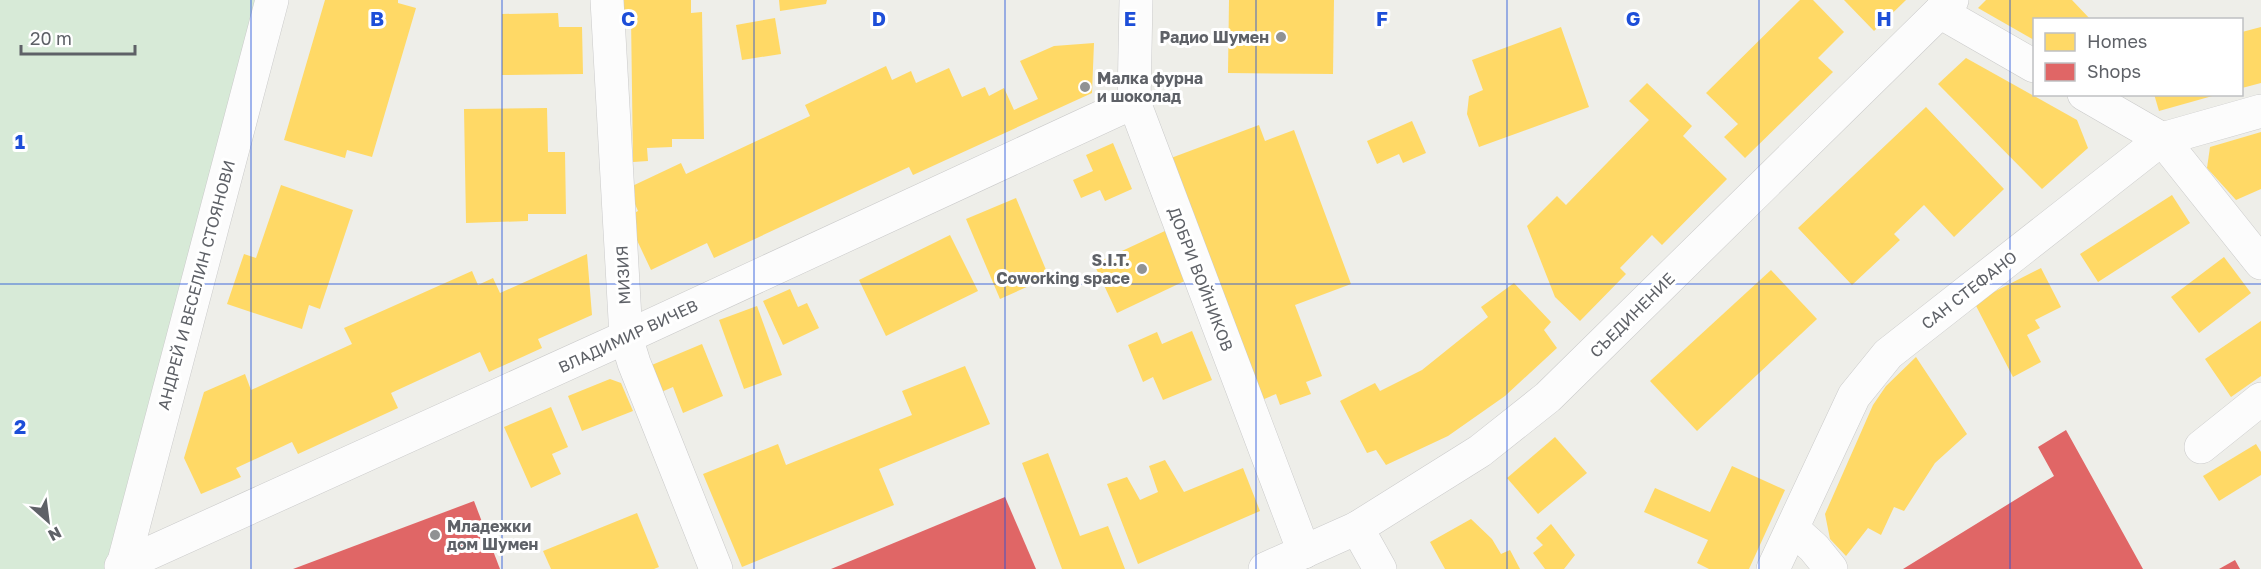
<svg xmlns="http://www.w3.org/2000/svg" width="2261" height="569" viewBox="0 0 2261 569" font-family="'Golos Text',sans-serif">
	<style>
		.green { fill: #d7ead7 }
		.homes { fill: #ffd966 }
		.shops { fill: #e06666 }
		.lines { fill: none; stroke-linecap: round; stroke-linejoin: round }
		.minor-casing { stroke: #cacaca; stroke-width: 34 }
		.minor { stroke: #fcfcfc; stroke-width: 33 }
		.grid { fill: none; stroke: #1d4ed8; stroke-width: 1.5; stroke-opacity: 0.55 }
		.poi-dot { fill: #909294; stroke: #fff; stroke-width: 2 }
		.labels { text-anchor: middle; stroke-width: 6; stroke-linejoin: round; paint-order: stroke }
		.poi-label { font-size: 16px; font-weight: bold; fill: #5e6167; stroke: #fff; text-anchor: end }
		.street-label { font-size: 16px; fill: #5e6167; stroke: #fff }
		.grid-label { font-size: 20px; text-anchor: middle; font-weight: bold; fill: #1d4ed8; stroke: #fff; stroke-width: 6; stroke-linejoin: round; paint-order: stroke }
	</style>
	<rect width="100%" height="100%" fill="#eeeee9"/>
	<path class="green" d="M0,0H272L122,569H0Z"/>
	<g class="homes">
		<path d="M325,0H398V3L416,8L372,157L347,150L345,158L284,140Z"/>
		<path d="M621,0H691V13L702,12L704,139H672V147L647,148L648,161L633,162L631,17H621Z"/>
		<path d="M779,0H827L826,4L780,11Z"/>
		<path d="M1229,0H1334L1333,74L1228,73Z"/>
		<path d="M1800,0H1813L1844,32L1818,58L1833,72L1745,158L1724,137L1738,124L1706,93Z"/>
		<path d="M1844,0H1906L1874,31Z"/>
		<path d="M1986,0H2072L2091,20H2034V40L1978,8Z"/>
		<path d="M558,13L559,27H582L583,74L502,75V14Z"/>
		<path d="M775,18L781,54L742,60L736,25Z"/>
		<path d="M1561,27L1589,107L1479,147L1467,114L1469,96L1483,90L1472,60Z"/>
		<path d="M2261,27V83L2242,88V32Z"/>
		<path d="M1094,43L1092,93L913,175L909,167L714,258L707,243L651,270L626,217L638,211L628,188L681,163L686,174L810,116L805,105L886,66L892,80L911,71L916,83L949,68L962,97L985,87L989,96L1004,88L1014,110L1038,99L1020,61L1054,46Z"/>
		<path d="M1966,58L2077,120L2088,148L2042,189L1938,84Z"/>
		<path d="M1647,83L1692,126L1683,136L1727,179L1662,245L1652,235L1620,268L1626,274L1580,321L1555,297L1527,226L1557,196L1566,205L1649,120L1629,101Z"/>
		<path d="M2154,94H2216V95L2159,111Z"/>
		<path d="M1926,107L2004,189L1954,237L1924,205L1894,234L1900,240L1852,285L1798,228Z"/>
		<path d="M547,108L548,152H565L566,214H528V221L466,223L464,109Z"/>
		<path d="M1412,121L1426,153L1403,163L1399,154L1377,164L1367,141Z"/>
		<path d="M1259,125L1265,141L1294,130L1351,284L1295,305L1322,376L1306,382L1311,394L1280,405L1276,394L1262,400L1171,158Z"/>
		<path d="M2261,132V189L2236,200L2207,168L2210,147Z"/>
		<path d="M1113,143L1132,189L1105,201L1100,190L1081,198L1073,180L1093,171L1086,155Z"/>
		<path d="M281,185L353,210L320,309L309,305L302,329L227,304L244,254L256,258Z"/>
		<path d="M2172,195L2190,223L2098,282L2080,254Z"/>
		<path d="M1016,198L1049,277L1000,299L966,219Z"/>
		<path d="M1167,230L1191,278L1117,313L1094,264Z"/>
		<path d="M950,235L978,291L886,336L859,280Z"/>
		<path d="M587,254L592,315L538,339L542,348L489,372L480,352L391,393L398,408L298,454L292,442L236,468L241,477L201,494L184,458L204,392L245,374L251,390L352,344L344,328L472,271L478,285L493,278L500,293Z"/>
		<path d="M2224,257L2251,293L2199,333L2171,297Z"/>
		<path d="M2041,268L2061,307L2035,320L2040,328L2027,335L2041,362L2013,377L1974,302Z"/>
		<path d="M1771,270L1817,319L1697,431L1650,381Z"/>
		<path d="M1514,283L1551,322L1544,330L1557,348L1505,396L1448,436L1386,465L1376,450L1367,453L1340,401L1375,383L1380,391L1422,370L1488,317L1481,307Z"/>
		<path d="M790,289L798,307L807,303L819,328L783,345L763,301Z"/>
		<path d="M757,306L782,375L744,389L719,320Z"/>
		<path d="M2261,321V376L2231,397L2205,359Z"/>
		<path d="M1192,331L1212,380L1163,400L1153,377L1143,382L1128,345L1157,332L1162,344Z"/>
		<path d="M702,344L723,396L683,413L673,387L659,393L647,367Z"/>
		<path d="M1916,357L1967,434L1935,463L1904,511L1894,507L1881,535L1868,528L1846,556L1830,539L1825,514L1873,405L1886,386Z"/>
		<path d="M965,366L990,424L879,469L894,505L742,567L703,474L778,444L786,465L912,415L902,391Z"/>
		<path d="M610,379L621,383L633,411L582,431L568,396Z"/>
		<path d="M551,407L568,447L552,454L561,474L531,488L504,427Z"/>
		<path d="M1555,437L1587,473L1538,514L1507,478Z"/>
		<path d="M2256,444L2261,452V475L2219,501L2203,476Z"/>
		<path d="M1048,453L1080,536L1108,526L1125,569H1062L1022,463Z"/>
		<path d="M1165,460L1184,492L1243,468L1260,511L1138,564L1107,484L1127,477L1140,500L1158,492L1149,466Z"/>
		<path d="M1732,466L1785,490L1749,569H1709L1697,563L1708,540L1644,512L1655,488L1710,512Z"/>
		<path d="M637,513L659,567L654,569H551L543,551Z"/>
		<path d="M1471,519L1492,539L1501,554L1510,550L1520,569H1445L1430,542Z"/>
		<path d="M1551,524L1575,555L1564,569H1545L1533,553L1543,545L1536,538Z"/>
	</g>
	<g class="shops">
		<path d="M2066,430L2143,569H1903L2054,476L2038,447Z"/>
		<path d="M1005,497L1036,569H831Z"/>
		<path d="M474,501L500,569H293Z"/>
		<path d="M2235,560L2240,569H2219Z"/>
	</g>
	<g class="lines">
		<g class="minor-casing">
			<g id="minor">
				<path d="M607,0L626,337L634,363L716,569"/>
				<path d="M1136,0L1134,102L1304,552"/>
				<path d="M1940,12L2034,66"/>
				<path d="M2084,94L2162,139L2261,263"/>
				<path d="M2201,447L2261,399"/>
				<path d="M1357,528L1380,569"/>
				<path d="M1793,529L1814,548L1831,569"/>
				<path d="M121,566L626,337L1134,102"/>
				<path d="M122,569L272,0"/>
				<path d="M1265,569L1357,528L1480,451L1548,397L1952,0"/>
				<path d="M1773,569L1854,396L1888,354L2162,139L2261,111"/>
			</g>
		</g>
		<use href="#minor" class="minor"/>
	</g>
	<path class="grid" d="M251,0V569M502,0V569M754,0V569M1005,0V569M1256,0V569M1507,0V569M1759,0V569M2010,0V569M0,284H2261"/>
	<g class="poi-dot">
		<circle cx="1281" cy="37" r="6"/>
		<circle cx="1085" cy="87" r="6"/>
		<circle cx="1142" cy="269" r="6"/>
		<circle cx="435" cy="535" r="6"/>
	</g>
	<g class="labels">
		<g class="poi-label">
			<text x="1269" y="43">Радио Шумен</text>
			<text x="1097" y="84" text-anchor="start">Малка фурна<tspan x="1097" dy="18">и шоколад</tspan></text>
			<text x="1130" y="266">S.I.T.<tspan x="1130" dy="18">Coworking space</tspan></text>
			<text x="447" y="532" text-anchor="start">Младежки<tspan x="447" dy="18">дом Шумен</tspan></text>
		</g>
		<g class="street-label">
			<text transform="translate(623 275) rotate(-93)" y="6">МИЗИЯ</text>
			<text transform="translate(1201 279) rotate(69)" y="6">ДОБРИ ВОЙНИКОВ</text>
			<text transform="translate(196 285) rotate(-75)" y="6">АНДРЕЙ И ВЕСЕЛИН СТОЯНОВИ</text>
			<text transform="translate(1969 290) rotate(-38)" y="6">САН СТЕФАНО</text>
			<text transform="translate(1632 315) rotate(-45)" y="6">СЪЕДИНЕНИЕ</text>
			<text transform="translate(628 336) rotate(-25)" y="6">ВЛАДИМИР ВИЧЕВ</text>
		</g>
	</g>
	<g class="grid-label">
		<text x="377" y="26">B</text>
		<text x="628" y="26">C</text>
		<text x="879" y="26">D</text>
		<text x="1130" y="26">E</text>
		<text x="1382" y="26">F</text>
		<text x="1633" y="26">G</text>
		<text x="1884" y="26">H</text>
		<text x="20" y="149">1</text>
		<text x="20" y="434">2</text>
	</g>
	<rect x="2033" y="18" width="210" height="78" fill="#ffffff" stroke="#bfc0c2" stroke-width="1.5"/>
	<rect x="2045" y="33" width="30" height="18" fill="#ffd966" stroke="#bfc0c2" stroke-width="1.5"/>
	<text x="2087" y="48" font-size="18" fill="#5e6167">Homes</text>
	<rect x="2045" y="63" width="30" height="18" fill="#e06666" stroke="#bfc0c2" stroke-width="1.5"/>
	<text x="2087" y="78" font-size="18" fill="#5e6167">Shops</text>
	<g transform="translate(48 521) rotate(152)" stroke="#ffffff" stroke-width="4.5" paint-order="stroke">
	<path d="M0-4.5L10 22L0 15L-10 22Z" fill="#5e6167"/>
	<text y="-9" font-size="16" font-weight="bold" text-anchor="middle" fill="#5e6167">N</text>
	</g>
	<path d="M21 45v9h114v-9" fill="none" stroke="#5e6167" stroke-width="3"/>
	<text x="30" y="45" font-size="18" fill="#5e6167" stroke="#ffffff" stroke-width="4.5" paint-order="stroke">20 m</text>
</svg>
